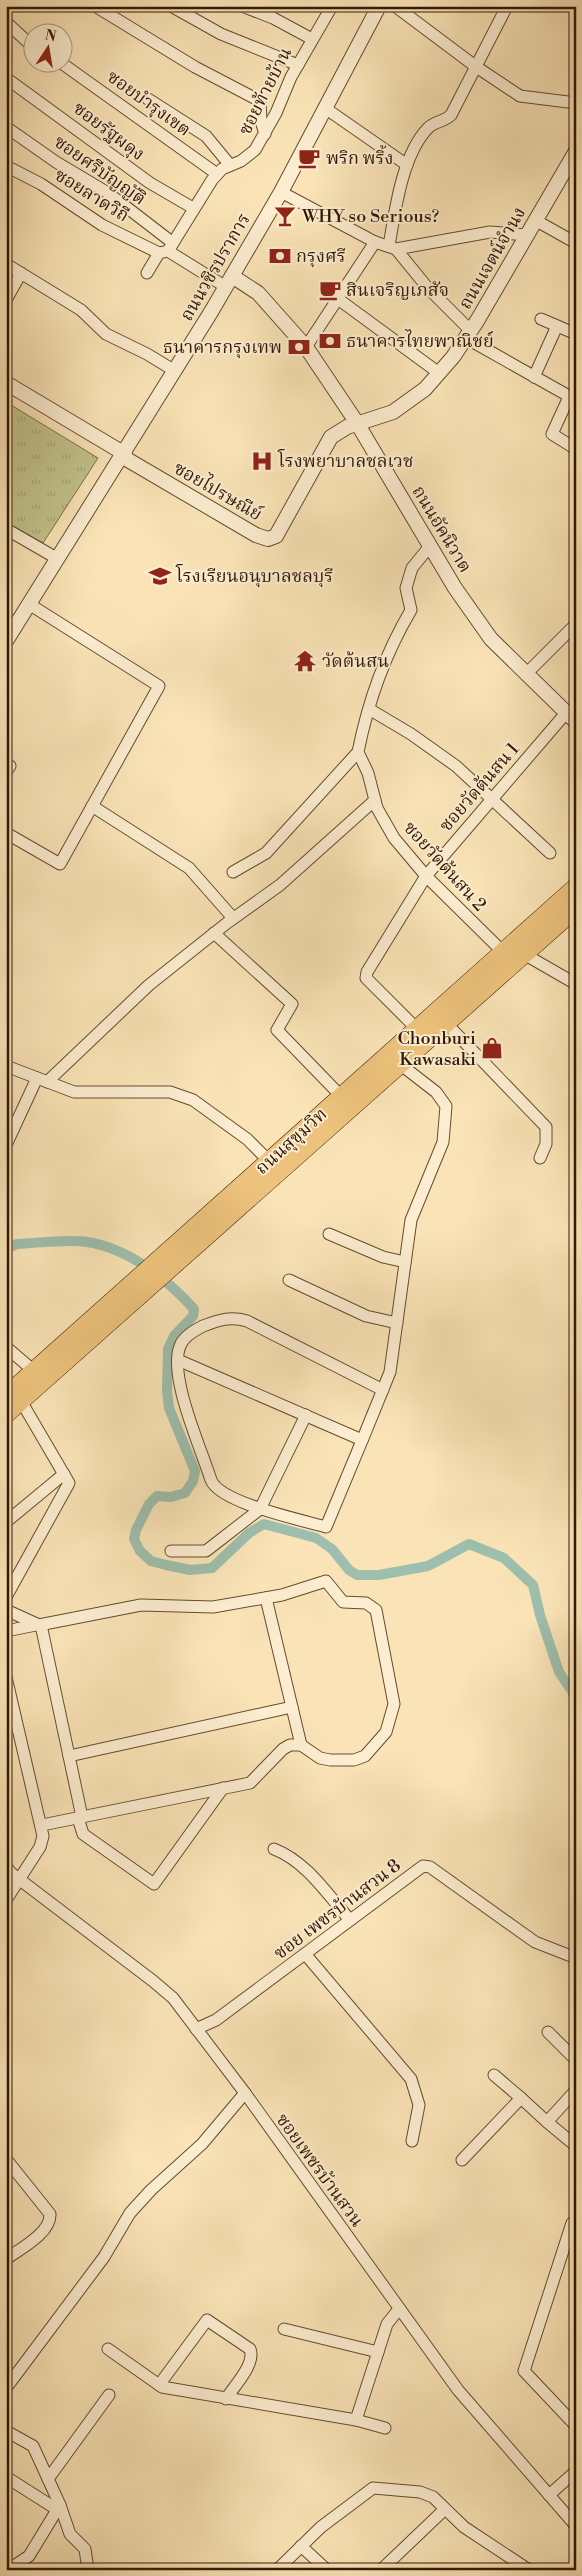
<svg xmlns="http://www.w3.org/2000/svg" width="582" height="2576" viewBox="0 0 582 2576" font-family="'Libre Bodoni','Noto Serif Thai',serif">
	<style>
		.grass { fill: url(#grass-tufts); stroke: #7a6e48 }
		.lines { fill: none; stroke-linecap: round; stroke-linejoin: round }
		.canal { stroke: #9ebfad; stroke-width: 10 }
		.minor-casing { stroke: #644b30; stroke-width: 13 }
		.tertiary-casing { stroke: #644b30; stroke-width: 16 }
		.primary-casing { stroke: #321803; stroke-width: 19 }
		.minor { stroke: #fcedd0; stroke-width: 11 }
		.tertiary { stroke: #fcedd0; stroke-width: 14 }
		.primary { stroke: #edc27c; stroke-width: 18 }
		.labels { text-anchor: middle; stroke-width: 4; stroke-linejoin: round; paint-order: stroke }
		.street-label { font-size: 18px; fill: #321803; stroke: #fcedd0 }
		.poi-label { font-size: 18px; fill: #321803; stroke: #fcedd0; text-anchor: start }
	</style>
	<defs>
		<pattern id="grass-tufts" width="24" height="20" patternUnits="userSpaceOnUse" patternTransform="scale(1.25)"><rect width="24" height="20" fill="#c2c38c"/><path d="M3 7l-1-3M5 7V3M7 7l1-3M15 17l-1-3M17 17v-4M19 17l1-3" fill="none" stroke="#a7a777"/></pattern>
	</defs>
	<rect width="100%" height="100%" fill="#fae4b7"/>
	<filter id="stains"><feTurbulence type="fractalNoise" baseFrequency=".004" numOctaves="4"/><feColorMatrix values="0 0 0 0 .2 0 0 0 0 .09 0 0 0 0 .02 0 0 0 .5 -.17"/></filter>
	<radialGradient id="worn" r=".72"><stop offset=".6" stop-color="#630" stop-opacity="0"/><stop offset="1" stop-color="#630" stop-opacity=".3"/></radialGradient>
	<path class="grass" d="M6,402L98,458L43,543L6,522Z"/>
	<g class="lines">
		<path class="canal" d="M6,1249L17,1244C39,1243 65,1239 87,1242C128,1248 167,1279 194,1309L193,1316L174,1336L168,1349L167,1391L169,1408L195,1471L193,1481L185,1493L171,1497L157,1496L149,1504L136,1530L134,1539L140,1551L151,1561L166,1565L190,1570L212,1568L249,1533L264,1524L316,1538L332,1549L349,1570L357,1575H379L428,1566L469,1544L504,1558L533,1585L540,1615L559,1672L576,1697"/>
		<g class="minor-casing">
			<g id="minor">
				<path d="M95,6L195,67L260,101L261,121L265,134"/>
				<path d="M171,6L221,34L298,65"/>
				<path d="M242,6L273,18L312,39"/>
				<path d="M395,6L475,66L520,96L576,103"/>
				<path d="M6,22L32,46"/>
				<path d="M60,62L217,174"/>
				<path d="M6,78L150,183L193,208"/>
				<path d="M148,99L206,136L230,165"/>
				<path d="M325,108L407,165"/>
				<path d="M6,127L56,162L108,193L173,243"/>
				<path d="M6,166L41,184L102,225L159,253"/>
				<path d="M281,192L375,242L396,249L427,287L471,331"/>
				<path d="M535,220L576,243"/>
				<path d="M389,246C395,211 402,155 428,128C435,121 444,122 451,115L507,6"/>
				<path d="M396,249L490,232L527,235"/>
				<path d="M168,251L226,287"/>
				<path d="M6,264L81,310L106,334L147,354L175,371"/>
				<path d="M147,273L159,253L168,251L212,180L222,169L241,161L255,150L276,113L291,77L332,6"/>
				<path d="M338,299L439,373"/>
				<path d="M6,300L21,273"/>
				<path d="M541,319L576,334"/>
				<path d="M466,338L567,395L568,399L552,434L576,449"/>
				<path d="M306,347L375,242"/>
				<path d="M534,377L557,326"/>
				<path d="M6,529L58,559"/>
				<path d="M430,546L412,568L406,588L411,610C385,654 368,702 358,752L368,773L377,808L394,838L426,876L503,952"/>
				<path d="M526,674L576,624"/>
				<path d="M369,709L411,734L456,766L550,853"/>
				<path d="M6,772L10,766"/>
				<path d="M92,806L189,868L233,918"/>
				<path d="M6,833L60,864L159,686L29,604"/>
				<path d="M233,872L266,853L358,752"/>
				<path d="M214,933L292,1004L277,1030L341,1096"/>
				<path d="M524,954L576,984"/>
				<path d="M446,1023L546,1127V1144L540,1158"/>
				<path d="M417,1029L366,978L367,972L426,876L566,713"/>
				<path d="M6,1066L74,1092H170L193,1100L247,1139L269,1161"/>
				<path d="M47,1082L149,985L227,923L280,885L375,800"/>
				<path d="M6,1145L37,1078"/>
				<path d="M329,1234L383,1257L405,1262"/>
				<path d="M289,1280L366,1316L397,1323"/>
				<path d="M6,1347L34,1371"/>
				<path d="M178,1360L362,1440"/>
				<path d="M383,1390L247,1321C230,1316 219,1320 203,1326C195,1330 183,1337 180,1346C168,1376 201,1448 211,1480C220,1503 302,1520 326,1527C348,1475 369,1424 390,1372L411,1220L443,1142L446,1106L436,1092L396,1061"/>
				<path d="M6,1522L64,1474"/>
				<path d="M171,1551H206L260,1509L306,1415"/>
				<path d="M6,1597L69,1483L21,1401"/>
				<path d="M266,1598L301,1745"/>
				<path d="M6,1610L39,1625L141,1605L213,1607L282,1595L326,1581L343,1602L366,1603L376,1610L394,1704L386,1732L365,1756L354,1760H330L320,1758L301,1745H290L283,1749L250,1783L42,1825"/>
				<path d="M41,1625L82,1817"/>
				<path d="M6,1631L36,1625"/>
				<path d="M6,1677L43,1836L40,1847L6,1900"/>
				<path d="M69,1756L292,1707"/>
				<path d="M78,1818L83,1834L154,1884L223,1788"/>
				<path d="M274,1849C307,1862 327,1894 350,1920"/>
				<path d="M6,1866L11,1873L153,1981L173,1998L245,2093L458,2390L576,2526"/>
				<path d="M306,1955L411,2079L419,2105L412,2141"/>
				<path d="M196,2029L216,2020L423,1866L430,1867L535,1942L576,1958"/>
				<path d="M548,2032L576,2060"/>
				<path d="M494,2075L521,2098"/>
				<path d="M547,2122L576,2146"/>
				<path d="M6,2159L50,2214C51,2233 20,2249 6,2259"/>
				<path d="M462,2160L521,2098L547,2122L576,2090"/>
				<path d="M572,2223L524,2371L576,2426"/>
				<path d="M284,2329L378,2352"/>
				<path d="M108,2349L162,2387L356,2420L385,2428"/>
				<path d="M159,2385L207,2320L250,2349C256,2364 234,2386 226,2399"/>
				<path d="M6,2388L104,2257L130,2213L151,2190L202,2144L245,2093"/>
				<path d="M356,2420L387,2324L399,2309"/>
				<path d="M6,2431L33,2446L60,2505L70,2534L85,2549L88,2570"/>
				<path d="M6,2477L58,2510"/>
				<path d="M48,2479L109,2395"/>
				<path d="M549,2495L576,2471"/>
				<path d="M301,2546L327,2570"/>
				<path d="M8,2570L29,2556L60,2505"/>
				<path d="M277,2570L321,2527L373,2488L420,2492L433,2497L464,2527L529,2570"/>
				<path d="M381,2570L445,2509"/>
			</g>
		</g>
		<g class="tertiary-casing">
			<g id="tertiary">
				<path d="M232,276L258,293L306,347L357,423L455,588L491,639L576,722"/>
				<path d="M6,383L125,454"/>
				<path d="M123,457L256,535L268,539L276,536L331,437L347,427L393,412L425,389L453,357L477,321L576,151"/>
				<path d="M6,641L211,312L281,192L379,6"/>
			</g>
		</g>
		<g class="primary-casing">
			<g id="primary">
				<path d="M6,1396L576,887"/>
				<path d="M6,1414L576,908"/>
			</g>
		</g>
		<use href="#minor" class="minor"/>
		<use href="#tertiary" class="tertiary"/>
		<use href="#primary" class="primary"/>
	</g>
	<defs>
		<g id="cafe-bare" transform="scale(1.725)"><path d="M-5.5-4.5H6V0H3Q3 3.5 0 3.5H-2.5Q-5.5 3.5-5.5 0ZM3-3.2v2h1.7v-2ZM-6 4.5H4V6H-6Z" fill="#8f2418" stroke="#fcedd0" stroke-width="2.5" paint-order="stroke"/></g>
		<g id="bar-bare" transform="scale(1.725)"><path d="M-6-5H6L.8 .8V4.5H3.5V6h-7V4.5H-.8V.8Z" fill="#8f2418" stroke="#fcedd0" stroke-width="2.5" paint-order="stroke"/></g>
		<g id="bank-bare" transform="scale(1.725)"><path d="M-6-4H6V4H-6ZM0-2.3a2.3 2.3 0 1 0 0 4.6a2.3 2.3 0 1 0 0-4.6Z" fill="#8f2418" stroke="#fcedd0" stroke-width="2.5" paint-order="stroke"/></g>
		<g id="hospital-bare" transform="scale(1.725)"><path d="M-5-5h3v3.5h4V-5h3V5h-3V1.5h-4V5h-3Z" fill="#8f2418" stroke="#fcedd0" stroke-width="2.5" paint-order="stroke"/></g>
		<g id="school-bare" transform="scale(1.725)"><path d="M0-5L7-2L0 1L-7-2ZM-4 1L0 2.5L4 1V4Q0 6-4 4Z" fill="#8f2418" stroke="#fcedd0" stroke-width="2.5" paint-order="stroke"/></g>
		<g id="temple-bare" transform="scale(1.725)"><path d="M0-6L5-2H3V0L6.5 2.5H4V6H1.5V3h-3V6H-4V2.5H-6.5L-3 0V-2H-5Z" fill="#8f2418" stroke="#fcedd0" stroke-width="2.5" paint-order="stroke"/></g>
		<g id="shop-bare" transform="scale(1.725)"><path d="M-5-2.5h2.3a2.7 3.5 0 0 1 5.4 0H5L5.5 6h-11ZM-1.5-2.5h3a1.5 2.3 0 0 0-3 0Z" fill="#8f2418" stroke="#fcedd0" stroke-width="2.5" paint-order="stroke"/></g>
	</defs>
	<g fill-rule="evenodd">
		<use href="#cafe-bare" x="309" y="158"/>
		<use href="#bar-bare" x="285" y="216"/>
		<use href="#bank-bare" x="280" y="256"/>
		<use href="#cafe-bare" x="330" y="290"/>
		<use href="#bank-bare" x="330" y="341"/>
		<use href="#bank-bare" x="299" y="347"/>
		<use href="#hospital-bare" x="262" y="461"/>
		<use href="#school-bare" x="160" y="576"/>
		<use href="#temple-bare" x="305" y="661"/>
		<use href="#shop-bare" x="492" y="1048"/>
	</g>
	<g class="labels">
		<g class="street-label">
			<text transform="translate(265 91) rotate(-63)" y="6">ซอยท้ายบ้าน</text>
			<text transform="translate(149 103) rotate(36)" y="6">ซอยบำรุงเขต</text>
			<text transform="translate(109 131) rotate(37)" y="6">ซอยรัฐผดุง</text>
			<text transform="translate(100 170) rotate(35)" y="6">ซอยศรีบัญญัติ</text>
			<text transform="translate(92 195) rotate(32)" y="6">ซอยลาดวิถี</text>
			<text transform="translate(492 258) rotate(-60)" y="6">ถนนเจตน์จำนง</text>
			<text transform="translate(215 267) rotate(-60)" y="6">ถนนวชิรปราการ</text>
			<text transform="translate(218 491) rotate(30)" y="6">ซอยไปรษณีย์</text>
			<text transform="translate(442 529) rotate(59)" y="6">ถนนอัคนิวาต</text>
			<text transform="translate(479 787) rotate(-49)" y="6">ซอยวัดต้นสน 1</text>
			<text transform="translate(445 866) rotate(48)" y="6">ซอยวัดต้นสน 2</text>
			<text transform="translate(291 1141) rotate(-42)" y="6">ถนนสุขุมวิท</text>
			<text transform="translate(337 1909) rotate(-37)" y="6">ซอย เพชรบ้านสวน 8</text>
			<text transform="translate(320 2170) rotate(54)" y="6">ซอยเพชรบ้านสวน</text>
		</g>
		<g class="poi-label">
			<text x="326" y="164">พริก พริ้ง</text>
			<text x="302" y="222">WHY so Serious?</text>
			<text x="296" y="262">กรุงศรี</text>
			<text x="346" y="296">สินเจริญเภสัจ</text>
			<text x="346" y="347">ธนาคารไทยพาณิชย์</text>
			<text x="282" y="353" text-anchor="end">ธนาคารกรุงเทพ</text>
			<text x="278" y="467">โรงพยาบาลชลเวช</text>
			<text x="176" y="582">โรงเรียนอนุบาลชลบุรี</text>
			<text x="322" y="667">วัดต้นสน</text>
			<text x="476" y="1044" text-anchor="end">Chonburi<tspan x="476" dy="21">Kawasaki</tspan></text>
		</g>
	</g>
	<rect width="582" height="2576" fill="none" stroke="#fae4b7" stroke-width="25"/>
	<rect x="8" y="8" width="567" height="2561" fill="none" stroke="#321803" stroke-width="2.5"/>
	<rect x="12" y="12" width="557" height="2551" fill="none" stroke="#321803"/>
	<g transform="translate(48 48) rotate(12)"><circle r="24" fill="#fcedd0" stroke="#ab987e"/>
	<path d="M0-4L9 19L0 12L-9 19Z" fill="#8f2418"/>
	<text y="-8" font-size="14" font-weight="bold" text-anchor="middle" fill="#321803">N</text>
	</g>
	<rect width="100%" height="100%" filter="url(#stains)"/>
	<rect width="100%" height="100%" fill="url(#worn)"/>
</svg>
